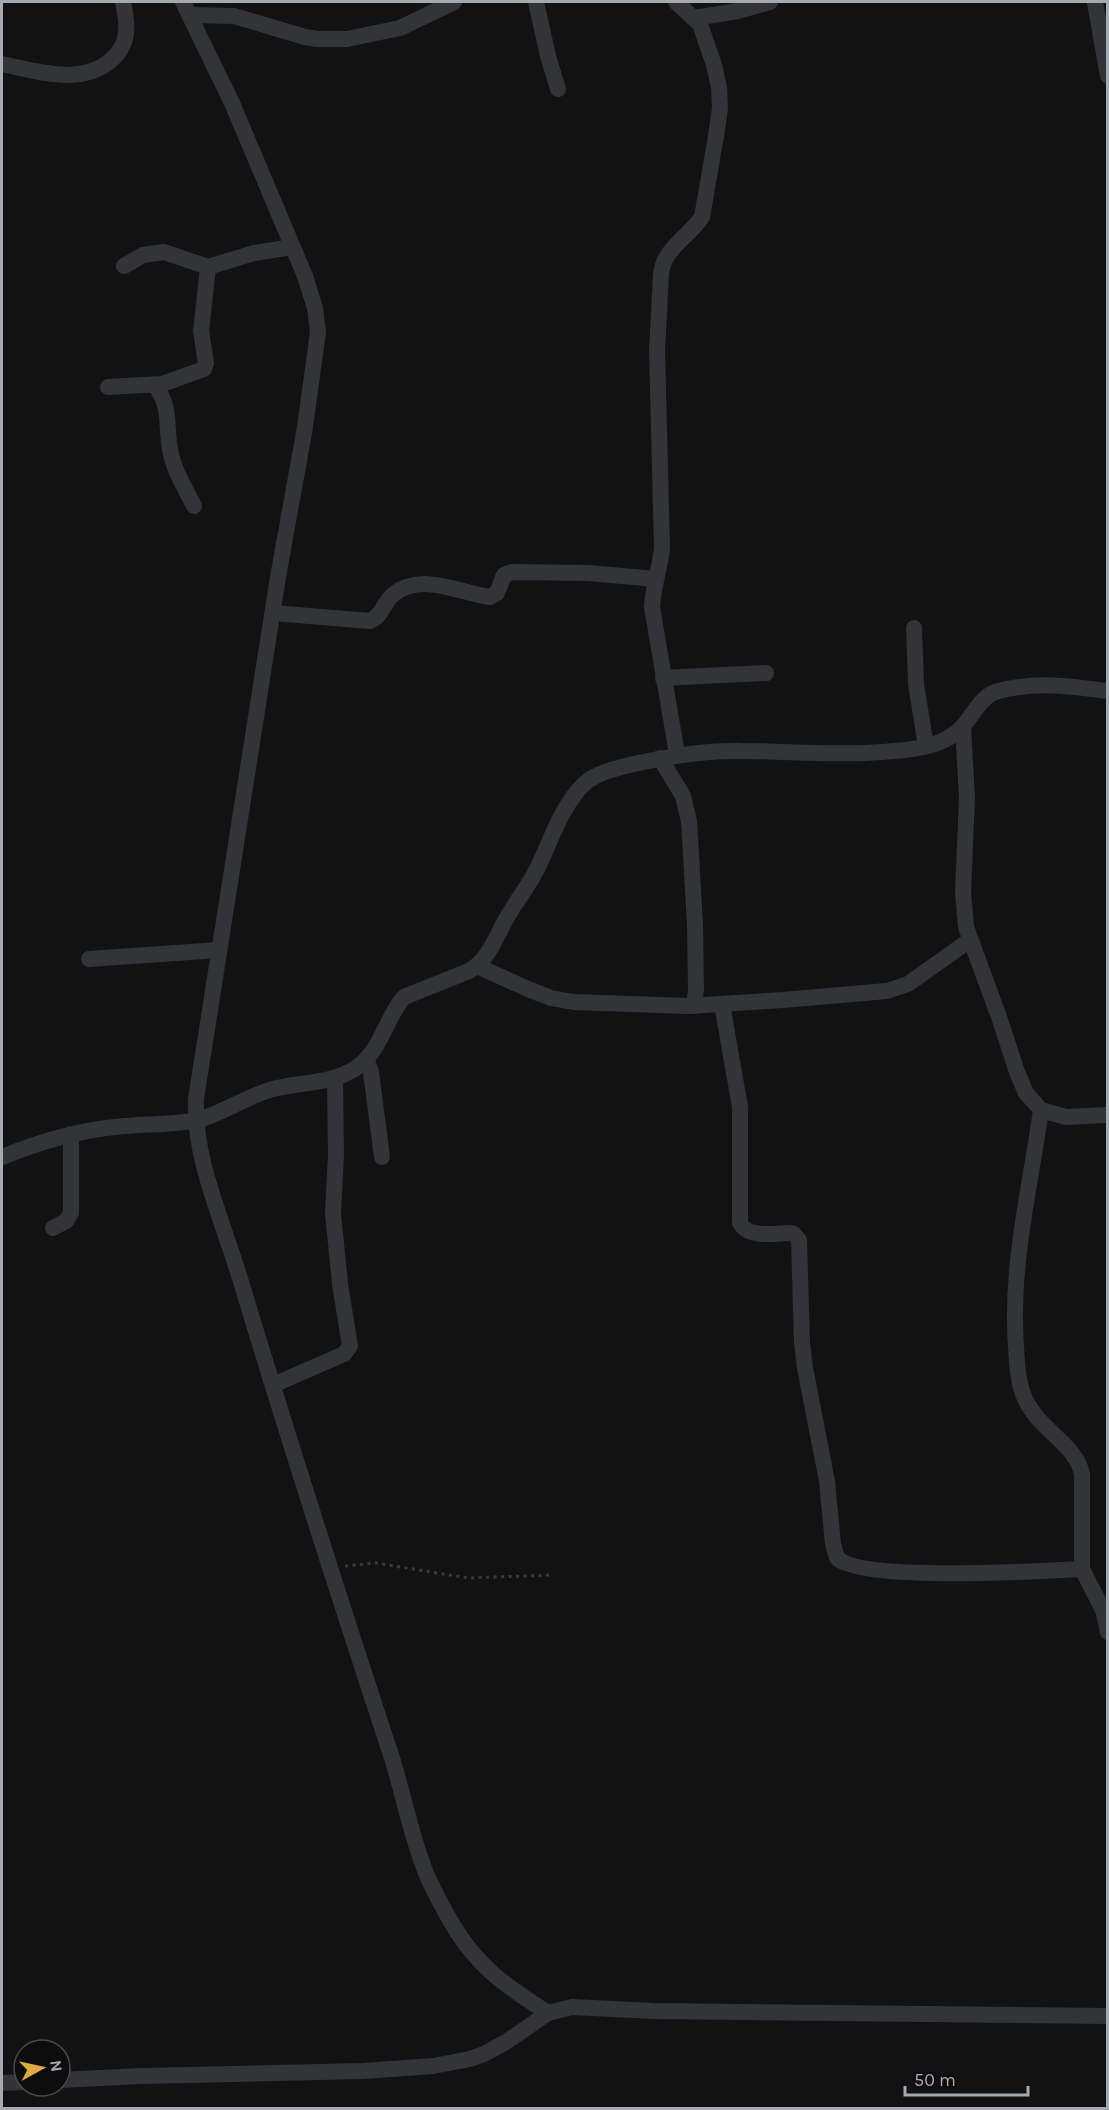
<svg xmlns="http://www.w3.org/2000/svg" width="1109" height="2110" viewBox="0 0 1109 2110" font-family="Karla,sans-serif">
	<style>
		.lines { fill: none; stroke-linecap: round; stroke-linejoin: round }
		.path { stroke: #393b3f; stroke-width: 3; stroke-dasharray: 3 4.5; stroke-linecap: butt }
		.minor { stroke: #333438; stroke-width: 16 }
	</style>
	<rect width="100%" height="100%" fill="#121213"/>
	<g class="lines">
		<path class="path" d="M345,1566L376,1563L468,1578L551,1575"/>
		<g class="minor">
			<path d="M183,2L232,103L305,276L315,308L318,332L305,427L278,577L196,1099C194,1150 213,1197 229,1245C240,1276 249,1309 259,1341C300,1475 343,1609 387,1743C402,1785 409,1831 426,1873C433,1890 442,1906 451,1922C477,1967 506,1986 548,2013"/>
			<path d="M536,2L548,56L558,89"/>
			<path d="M676,2L700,24L714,65L719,87L720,108L716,136L702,217C688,238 663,248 661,275L657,350L662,548C660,568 653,587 652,607L677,754"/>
			<path d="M1095,2L1108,76"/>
			<path d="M190,15L234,16L305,37L317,39H347L400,28L454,2"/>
			<path d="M694,18L738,11L770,2"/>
			<path d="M2,64C36,71 80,86 110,61C130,45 128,25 123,2"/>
			<path d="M124,266L143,255L164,252L208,267L254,253L292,247"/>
			<path d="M155,385C172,409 165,423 170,449C173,469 185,488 194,506"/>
			<path d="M108,387L162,384L204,369L206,363L201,331L208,267"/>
			<path d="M273,613L370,621C383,616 383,602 394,594C422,572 460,593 490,597L497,593L504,575L512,572L588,573L656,579"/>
			<path d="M914,628L916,684L926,746"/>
			<path d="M663,678L766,673"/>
			<path d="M963,727L967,798L963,892L966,927L999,1017L1017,1072L1026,1093L1041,1110L1066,1117L1108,1115"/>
			<path d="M660,758L683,796L689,821L695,924L696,989L694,1006"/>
			<path d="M89,959L219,950"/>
			<path d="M477,966L528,989L551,998L573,1002L688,1006L783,1000L887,991L908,984L970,940"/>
			<path d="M722,1004L740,1107V1223C748,1239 775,1233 791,1233L794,1234L799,1240L802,1342L805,1368L827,1481L833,1544L837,1558C862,1582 1041,1571 1082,1569"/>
			<path d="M366,1059L371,1072L382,1157"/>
			<path d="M1041,1110C1030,1188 1010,1267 1016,1346C1017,1361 1017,1377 1022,1391C1034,1429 1075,1441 1082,1474V1569L1103,1610L1108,1632"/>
			<path d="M2,1157C39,1142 75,1131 115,1127C141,1124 168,1125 193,1121C217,1117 246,1096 273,1089C301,1082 332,1084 356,1068C382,1050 385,1019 404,997L469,971C488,960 495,939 505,921C515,902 529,886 538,867C551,840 562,805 584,784C597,772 618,768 634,764C670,756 705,750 741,751C788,751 835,756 882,752C910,750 946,748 965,724C973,714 980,700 991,694C998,690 1006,689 1013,688C1047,682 1074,687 1108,691"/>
			<path d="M53,1228L66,1221L71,1213V1134"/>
			<path d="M273,1385L344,1354L350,1346L340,1284L333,1213L336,1155L335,1079"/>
			<path d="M60,2080L142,2076L363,2071L433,2066L470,2059L484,2054L506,2042L548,2013L572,2007L653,2011L1108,2016"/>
			<path d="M2,2083L24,2082"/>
		</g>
	</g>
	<rect width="1109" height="2110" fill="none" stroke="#a5a9b2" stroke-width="6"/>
	<g transform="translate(42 2068) rotate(82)"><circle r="28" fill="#0d0d0e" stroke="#4a4b50" stroke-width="1.5"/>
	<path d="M0-4.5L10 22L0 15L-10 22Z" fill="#ddab40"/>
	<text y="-9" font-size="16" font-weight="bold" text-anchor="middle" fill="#a5a9b2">N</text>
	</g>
	<path d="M905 2086v9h123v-9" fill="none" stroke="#a5a9b2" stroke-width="3"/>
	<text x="914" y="2086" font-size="18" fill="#a5a9b2" stroke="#0d0d0e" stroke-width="4.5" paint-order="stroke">50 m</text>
</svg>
